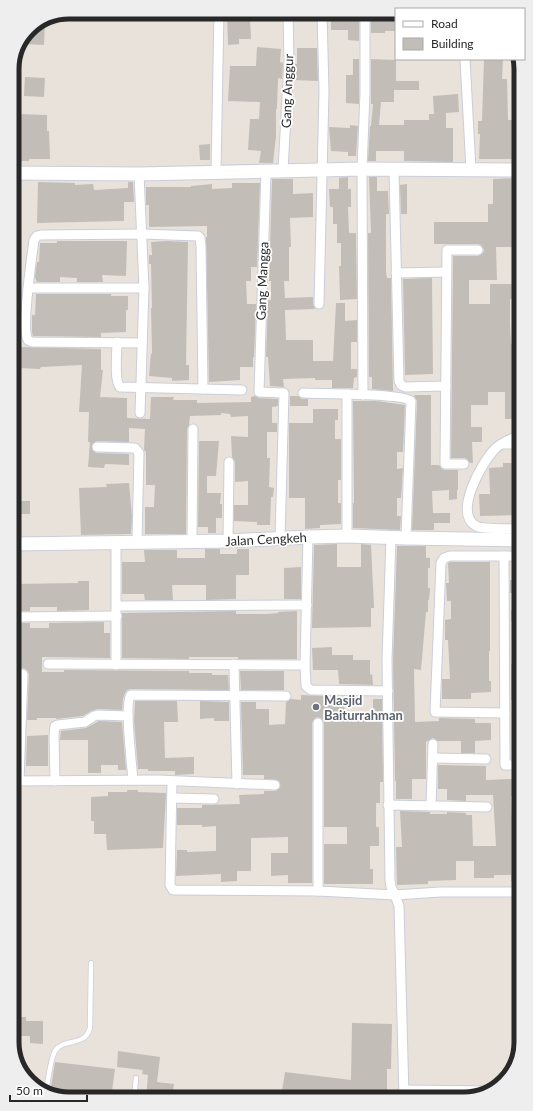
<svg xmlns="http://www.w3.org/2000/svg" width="533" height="1111" viewBox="0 0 533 1111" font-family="Lato,sans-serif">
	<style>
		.building { fill: #c2bdb7 }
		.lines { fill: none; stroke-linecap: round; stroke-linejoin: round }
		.lane-casing { stroke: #caced9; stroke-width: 6 }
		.street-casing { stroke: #caced9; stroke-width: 11 }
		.secondary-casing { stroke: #caced9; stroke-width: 15 }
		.lane { stroke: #fff; stroke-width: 4.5 }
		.street { stroke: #fff; stroke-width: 9 }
		.secondary { stroke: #fff; stroke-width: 13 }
		.worship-dot { fill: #6b7280; stroke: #fff; stroke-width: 1.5 }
		.labels { text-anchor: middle; stroke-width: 3.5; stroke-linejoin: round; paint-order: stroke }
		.street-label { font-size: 13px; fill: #282828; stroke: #fff }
		.worship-label { font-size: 13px; font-weight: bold; fill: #5b616d; stroke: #fff; text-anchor: start }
		.rim { fill: none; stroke: #282828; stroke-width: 5 }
	</style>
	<rect width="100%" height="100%" fill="#e9e2db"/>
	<g class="building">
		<path d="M232,12L242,13V20H250L251,39H239V44L228,45L227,13Z"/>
		<path d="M348,12H359V41L348,40V30H331V16H348Z"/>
		<path d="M371,19L396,20V31H385V33H371Z"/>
		<path d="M45,22L44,45L21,44L29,28Z"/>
		<path d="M257,47L281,49L280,62L283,63L282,79L278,78L277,109H276V136L273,163H259L261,151L248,150L250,119H259L260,102L228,101L230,66H256Z"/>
		<path d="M297,48H317L318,81L294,80L295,64H297Z"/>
		<path d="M353,59H359V104L346,103V75H353Z"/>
		<path d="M371,59L396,60V81H419V90H394V102H381L379,125H404V120H429V114H434L433,96L458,94L459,112L446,113V128H453V162L404,161V151H376V161H368L370,126H371L373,104H371Z"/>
		<path d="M484,59H503L502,79H507L508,120H517V159H479L480,134H478V121H482Z"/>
		<path d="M25,77L45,78L44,97L24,96Z"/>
		<path d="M16,114L47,115V131H49L50,159H29V161H14Z"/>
		<path d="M350,125L358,126L356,156H348V152L331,151L329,127L350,128Z"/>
		<path d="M210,144V160H200L199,145Z"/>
		<path d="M348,177V189H351V207H348L349,233H356L357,299L340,300L339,266H341V243H337V224H333V207H330L329,189H339V178Z"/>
		<path d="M369,177H377V191H388L389,214H386V271L387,278H391L393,391L372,389V377H369L368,233H371Z"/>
		<path d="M517,178L518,220H515V247H496L497,280H469V304H490V284H514V299H510V324L511,344H513L512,378H518V419H505V392H488V405H471V427H482V442H472L473,463H470L467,459L464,458H451L453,256H478L483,253L484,250L481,245L478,244H434V222H488V204H493V179Z"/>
		<path d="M272,179H293V194L313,193V217L290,218L291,247H289V281H284L285,298L313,297V304L315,309L285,310L286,340H313V361H333L336,303H345V321L357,320V342H351V369H357V377L354,378L353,388H332V380H315V378L283,379L284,387L270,386L268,357H266L268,300H271V281H269Z"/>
		<path d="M38,182L75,183V185L93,184L94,190L128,188V182H133L134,202H124V221L37,223Z"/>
		<path d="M232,183H260L257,267H251V281H246L247,304H256L254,357H253V367H240V380L209,382L206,237H207V226L149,227V205H146V187H191V186L212,184V189L232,188Z"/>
		<path d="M407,184V214H401L400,185Z"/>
		<path d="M57,241H127L126,276L102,275L103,282H77V278L60,277V282H37L35,277L37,262H39L40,243H57Z"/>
		<path d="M166,241L188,242L186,365H189V380L172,381V378L149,376L151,353L152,354L151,308H152L151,264H149V255H152L151,242Z"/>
		<path d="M432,278L433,374L405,375L403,279Z"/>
		<path d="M36,294H111V296H128V310H126V332L101,333V337L33,336L32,332V315H35Z"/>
		<path d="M20,347L101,349V370H103L100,397L127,398V418L150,419L151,397H174L173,400H197V403L251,402V397L255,396L259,398L278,399V406L272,407V423H277V432H267V458H270L269,487L274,488L273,497H271L270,525H257V522L234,521V505H248V481L235,482V462L232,457L231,436L248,437V416L231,417L230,414L221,413V415L190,416L189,425L187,429L186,534H145V507H154L155,485H146V452L144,450L145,429L129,428V442L97,441L92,444V450L96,453L129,454V465L105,464L104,468L88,467L90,442H88L89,412H79L82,365L41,367L40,369L19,368Z"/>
		<path d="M414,395H431V465H439L442,469L445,470H458V490H457V499L449,500V490L432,491L433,513H450V523H434V530H412L417,401Z"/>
		<path d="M290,396H298L302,399H308V406H290Z"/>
		<path d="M353,401H377L405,405L403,452H397V469L403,468L401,498H397V516H401L400,530L353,528V503H354Z"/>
		<path d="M313,409H338V420H335V439H341V480H338V503H341V524L320,525V528L305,529V498H289V423H313Z"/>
		<path d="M199,441H219L216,476H207V493H221L220,504H222V518H216V533H208V527H198Z"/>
		<path d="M503,463H519V515L480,516L479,494H490L489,468L503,467Z"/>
		<path d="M129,483L132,516L131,534L81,535L79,488L107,487L106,484Z"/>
		<rect x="17" y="501" width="13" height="13"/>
		<path d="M337,544V567H361V544L371,545L374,608H371V627L312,628L314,545Z"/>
		<path d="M397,546H426V558H430V568H428V588H430L429,600H428V612H426L421,670L414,669L415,722L439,721V718L475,719V723H491V740L475,741V753H461V741H438L433,738L426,742V779H412V799H396V781H395L393,660Z"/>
		<path d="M205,549H220V554H237V549H249V575H236V599L206,600V585H172L173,600H145L144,594H122V562H145L144,550H177V558H205Z"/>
		<path d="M451,562H490V651H489V681H491V692L471,693V699H442V679H450L448,640H445V620L451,619V601H447L446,583H449L448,563Z"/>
		<path d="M301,567V599H284V568Z"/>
		<rect x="510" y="580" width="9" height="13"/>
		<path d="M78,581H89V610L57,611V607H30V611H14V584L78,583Z"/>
		<rect x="511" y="610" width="8" height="11"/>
		<path d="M236,611V614H267L278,613V612L297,611V659H238V657H189V659L122,658V613Z"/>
		<path d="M104,622V633H110V658L42,657V672H64V670L189,671V673H212V675H228L229,690L131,689L127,690L125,693L123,699L122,710L97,709L91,711L83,716L56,719V718H37V720H27L29,674L26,669L23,668L18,671L17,674L15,720L14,623H30V628H49V623Z"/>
		<path d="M332,647V655H353V660H370V675L372,674L373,685L339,684L338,670H313L312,648Z"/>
		<path d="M511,664H519L520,700H511Z"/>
		<path d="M240,671H284V690H241Z"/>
		<path d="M301,695L344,697L345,719L373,718V699H382L383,782H380V803H376V827H379V846H370V869H373V884H324V844H347V827H324V723L323,720L318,717L315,718L312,723V883H288V875L271,876V853H288V837L251,838V871H237V881L221,882V874L176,876L177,850H187V852L216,851V826L202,827V825H177V808H202V805L240,804L239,795L264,794V791H275L280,788V783L278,780L264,779V775H243L241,702H256V709H269V725L285,724L286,702L291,699L301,700Z"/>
		<path d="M135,701H177L178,722H164L165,758L194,757V774L175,775V771H148V769H138L134,721Z"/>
		<path d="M200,701L229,702V721H214V718L200,719Z"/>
		<path d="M99,721L122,722L126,770H118V765H101V773H88V740H60L61,731L86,728Z"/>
		<path d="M48,735V766H26L27,736Z"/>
		<path d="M438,765L486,766V780L512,779V777L520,776V796H511L513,845H520V881H511V875H494V878H474V861H456V880L428,881V884L397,885L396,847H402L400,811L430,812V814H447V812L466,813V815H472L473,846H496L493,795H466V801L447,800V789H438Z"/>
		<path d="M127,790H138V792L166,793L163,848L107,850L106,834H94V821H91V797L108,796V792H127Z"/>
		<path d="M16,1017H26V1021H43V1044L30,1043V1036H16Z"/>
		<path d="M352,1023L392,1024L391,1069H387V1096L281,1097L285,1072L351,1080Z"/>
		<path d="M118,1051L160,1057L157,1082L174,1084L172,1098H146L148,1075L142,1074L143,1070L117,1067Z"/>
		<path d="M55,1062L115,1069L111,1098L65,1099L50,1093Z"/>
	</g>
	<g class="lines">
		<g class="lane-casing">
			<g id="lane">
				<path d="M46,1092C48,1081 50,1061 55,1051C64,1037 84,1048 90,1028L91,963"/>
				<path d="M134,1098L136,1078"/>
			</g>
		</g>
		<g class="street-casing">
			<g id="street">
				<path d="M465,59L471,170"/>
				<path d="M283,170L289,61L288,12"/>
				<path d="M394,170L399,381L401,385L405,387L446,386"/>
				<path d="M266,171L259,392L284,393L280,538"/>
				<path d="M216,172L219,12"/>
				<path d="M139,174L144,288L140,413"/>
				<path d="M396,273L446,272"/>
				<path d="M29,288H144"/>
				<path d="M319,304L324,91L322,12"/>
				<path d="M117,342C117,352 114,381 120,387L242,390"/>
				<path d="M142,343L32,342L28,340C21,329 32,256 34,240L37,236L41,235L142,234L198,236L200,238L201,246L203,389"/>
				<path d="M303,393C320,394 402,393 411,401L406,538"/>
				<path d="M347,394V536"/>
				<path d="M363,395L362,169L365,93V12"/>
				<path d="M518,436C510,439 501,443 495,449C482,462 453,513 476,526C483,530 510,528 519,529"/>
				<path d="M502,444H518"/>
				<path d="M97,447L135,448L139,453L137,542"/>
				<path d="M464,464H445L447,250H478"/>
				<path d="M391,537L387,660L390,880L391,887L395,895L440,892H512"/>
				<path d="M228,541L229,462"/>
				<path d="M192,542L193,429"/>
				<path d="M116,543V665"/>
				<path d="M504,556L505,765H520"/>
				<path d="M117,606L307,605"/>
				<path d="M14,617L117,616"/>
				<path d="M48,664L305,665L308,537"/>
				<path d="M234,664L237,784"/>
				<path d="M305,665L306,686L311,690L388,691"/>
				<path d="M505,713L435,712L441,563L444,558L450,556H519"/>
				<path d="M318,723V891"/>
				<path d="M433,758L486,759"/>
				<path d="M133,780C132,767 124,702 131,695L286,696"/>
				<path d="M15,781L158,780L275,785"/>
				<path d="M19,781L23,674"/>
				<path d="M55,781L54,736L55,726L58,725L85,722L94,716L98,715L128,716"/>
				<path d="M172,781L170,885L173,890L318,891L395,895L399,906L404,1096"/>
				<path d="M172,798L214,799"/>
				<path d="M388,805L487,807"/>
				<path d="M431,806L433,744"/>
				<path d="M404,1090L491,1091"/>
			</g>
		</g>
		<g class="secondary-casing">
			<g id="secondary">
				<path d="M13,173L139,174L362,169L517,170"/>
				<path d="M14,544L228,541L308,537L347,536L406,538L519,540"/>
			</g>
		</g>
		<use href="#lane" class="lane"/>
		<use href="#street" class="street"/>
		<use href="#secondary" class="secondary"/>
	</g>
	<circle class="worship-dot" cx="316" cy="707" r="4"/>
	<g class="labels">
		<g class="street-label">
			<text transform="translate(287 91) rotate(-88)" y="5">Gang Anggur</text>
			<text transform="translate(262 281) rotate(-88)" y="5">Gang Mangga</text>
			<text transform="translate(266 539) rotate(-3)" y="5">Jalan Cengkeh</text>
		</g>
		<g class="worship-label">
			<text x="324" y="705">Masjid<tspan x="324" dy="15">Baiturrahman</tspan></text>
		</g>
	</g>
	<path d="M0 0H533V1111H0ZM69 19H464A50 50 0 0 1 514 69V1042A50 50 0 0 1 464 1092H69A50 50 0 0 1 19 1042V69A50 50 0 0 1 69 19Z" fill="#eee" fill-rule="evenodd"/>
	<path class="rim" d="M69 19H464A50 50 0 0 1 514 69V1042A50 50 0 0 1 464 1092H69A50 50 0 0 1 19 1042V69A50 50 0 0 1 69 19Z"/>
	<rect x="395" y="8" width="130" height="52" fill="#ffffff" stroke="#a9a9a9"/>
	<rect x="403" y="21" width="20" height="6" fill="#ffffff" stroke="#a9a9a9"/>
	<text x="431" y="28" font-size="12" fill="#282828">Road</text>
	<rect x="403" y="38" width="20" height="12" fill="#c2bdb7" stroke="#a9a9a9"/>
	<text x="431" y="48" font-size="12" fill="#282828">Building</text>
	<path d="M10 1095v6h77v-6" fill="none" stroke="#282828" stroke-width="2"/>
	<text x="16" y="1095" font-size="12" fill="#282828" stroke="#ffffff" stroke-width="3" paint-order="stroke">50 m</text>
</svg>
